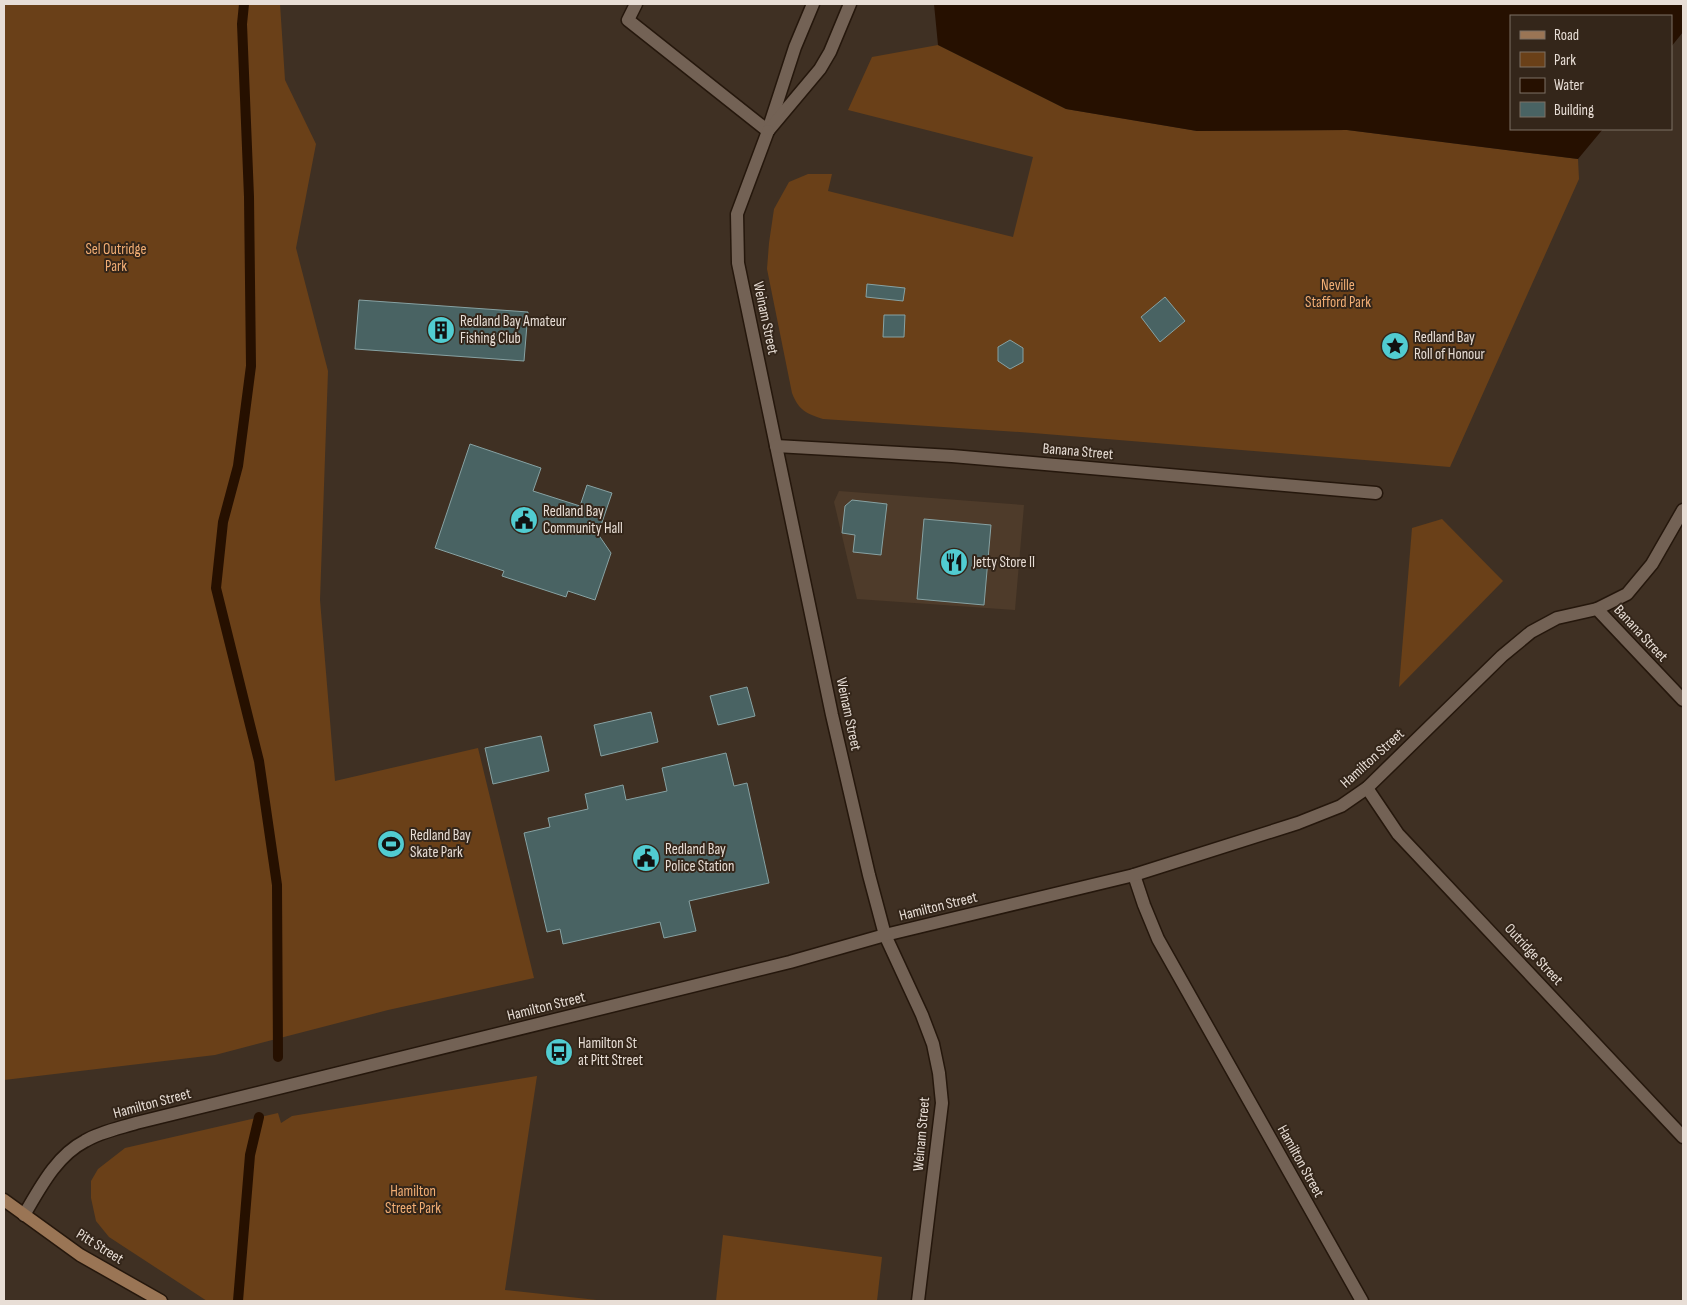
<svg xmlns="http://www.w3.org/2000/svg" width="1687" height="1305" viewBox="0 0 1687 1305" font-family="'Sofia Sans Condensed',sans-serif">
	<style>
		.built { fill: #4e3b2a }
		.green { fill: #6a4018 }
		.water { fill: #261000 }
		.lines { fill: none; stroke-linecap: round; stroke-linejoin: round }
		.stream { stroke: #261000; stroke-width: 10 }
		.building { fill: #496363; stroke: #87a2a3 }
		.lane-casing { stroke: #25170c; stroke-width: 15 }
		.street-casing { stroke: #25170c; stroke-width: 15 }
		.secondary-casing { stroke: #25170c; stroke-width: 15 }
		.lane { stroke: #736255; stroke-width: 12 }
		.street { stroke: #736255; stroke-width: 12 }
		.secondary { stroke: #9a7555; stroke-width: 12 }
		.labels { text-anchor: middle; stroke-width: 4; stroke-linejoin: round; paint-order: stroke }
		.park-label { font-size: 15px; fill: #f2ae74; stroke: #34261a }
		.street-label { font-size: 15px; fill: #e8ded6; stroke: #34261a }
		.poi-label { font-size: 15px; fill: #e8ded6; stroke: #34261a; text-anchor: start }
	</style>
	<rect width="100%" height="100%" fill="#3f3023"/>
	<path class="built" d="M839,491L1024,505L1015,610L857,599L834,502Z"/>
	<g class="green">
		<path d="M4,4H280L285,80L316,144L296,248L328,371L320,600L335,781L478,748L534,978L388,1010L215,1055L4,1080Z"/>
		<path d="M938,45L1066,109L1197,131L1347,130L1578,159L1579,179L1450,467L1033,433L823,419C806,413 799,411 792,393L767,269L769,243L774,209L789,182L808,174H832L828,191L1013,237L1033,157L848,110L872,57Z"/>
		<path d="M1442,519L1503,581L1399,687L1412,528Z"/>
		<path d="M537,1076L505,1290L606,1301H207L109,1237L96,1221L91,1198V1181L98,1169L125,1148L278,1113L281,1123L292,1116Z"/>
		<path d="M723,1235L882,1257L877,1301H716Z"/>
	</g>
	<path class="water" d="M934,4H1683V32L1671,47V16H1511V129H1603L1578,159L1347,130L1197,131L1066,109L938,45Z"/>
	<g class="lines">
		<g class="stream">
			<path d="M244,4L242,24L249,197L251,366L238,466L223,522L216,588L259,761L277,885L278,1057"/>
			<path d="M238,1301L250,1155L259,1117"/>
		</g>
	</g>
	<g class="building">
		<path d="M867,284L905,288L903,301L866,297Z"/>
		<path d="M1165,297L1185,321L1160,342L1141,317Z"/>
		<path d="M359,300L528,312L524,361L355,349Z"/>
		<path d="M884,315H905L904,337H883Z"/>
		<path d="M1010,340L1023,348V362L1010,369L998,361V347Z"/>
		<path d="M470,444L541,468L533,491L580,506L587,485L612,493L598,534L611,553L595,600L568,591L566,597L502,576L504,571L435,548Z"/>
		<path d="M852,500L887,504L881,555L853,552L855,535L842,533L845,506Z"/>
		<path d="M924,519L991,525L984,605L917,599Z"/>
		<path d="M747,687L755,716L718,725L710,696Z"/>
		<path d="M651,712L658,742L601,756L594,725Z"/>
		<path d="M541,736L549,771L493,784L485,748Z"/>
		<path d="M726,753L734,786L747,783L769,883L689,901L696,931L664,938L660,922L563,944L560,929L547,932L524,833L550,827L548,818L588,809L585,794L623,785L626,800L667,791L662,768Z"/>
	</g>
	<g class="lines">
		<g class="lane-casing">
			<g id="lane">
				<path d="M636,4L628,20L768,131"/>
				<path d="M770,124L795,47L813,4"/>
				<path d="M768,131L820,69L830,52L850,4"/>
				<path d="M1597,609L1627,594L1652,564L1683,510"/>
			</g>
		</g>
		<g class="street-casing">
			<g id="street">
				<path d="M768,131L737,214L738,263L832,715L869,875L885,935L922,1015L933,1044L939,1073L942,1103L918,1301"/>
				<path d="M776,446L952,456L1376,493"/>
				<path d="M1367,788L1398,834L1683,1137"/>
				<path d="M1134,875L1144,905L1158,939L1362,1301"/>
				<path d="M24,1215C40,1188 56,1156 85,1141C100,1132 120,1128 136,1123L790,962L885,935L1134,875L1298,823L1341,806L1367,788L1502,656L1531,632L1557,618L1597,609L1683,700"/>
			</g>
		</g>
		<g class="secondary-casing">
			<path id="secondary" d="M4,1200L80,1255L161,1301"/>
		</g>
		<use href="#lane" class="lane"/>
		<use href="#street" class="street"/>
		<use href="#secondary" class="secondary"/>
	</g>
	<defs>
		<g id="building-disc" transform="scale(1.4375)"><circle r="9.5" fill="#51ccd1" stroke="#34261a"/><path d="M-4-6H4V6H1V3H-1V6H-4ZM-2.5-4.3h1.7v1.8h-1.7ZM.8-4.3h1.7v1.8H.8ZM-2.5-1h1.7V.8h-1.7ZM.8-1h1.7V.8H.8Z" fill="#111"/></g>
		<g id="sight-disc" transform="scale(1.4375)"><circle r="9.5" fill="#51ccd1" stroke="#34261a"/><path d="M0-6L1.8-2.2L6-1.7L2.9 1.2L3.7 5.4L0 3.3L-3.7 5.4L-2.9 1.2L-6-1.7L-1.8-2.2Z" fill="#111"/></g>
		<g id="civic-disc" transform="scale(1.4375)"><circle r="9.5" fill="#51ccd1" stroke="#34261a"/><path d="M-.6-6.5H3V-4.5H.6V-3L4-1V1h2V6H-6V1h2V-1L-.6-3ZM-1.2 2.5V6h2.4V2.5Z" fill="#111"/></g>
		<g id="restaurant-disc" transform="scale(1.4375)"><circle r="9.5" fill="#51ccd1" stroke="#34261a"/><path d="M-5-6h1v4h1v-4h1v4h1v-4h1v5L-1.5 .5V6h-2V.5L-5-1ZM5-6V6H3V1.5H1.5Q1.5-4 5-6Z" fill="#111"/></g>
		<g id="stadium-disc" transform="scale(1.4375)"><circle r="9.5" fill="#51ccd1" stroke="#34261a"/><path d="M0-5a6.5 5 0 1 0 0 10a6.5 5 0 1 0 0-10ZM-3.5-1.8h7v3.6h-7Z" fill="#111"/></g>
		<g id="bus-disc" transform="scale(1.4375)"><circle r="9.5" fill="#51ccd1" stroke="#34261a"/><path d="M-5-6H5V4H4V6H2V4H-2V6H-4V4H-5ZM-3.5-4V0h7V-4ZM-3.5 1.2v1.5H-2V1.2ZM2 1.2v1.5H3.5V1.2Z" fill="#111"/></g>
	</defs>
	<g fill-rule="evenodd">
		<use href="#building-disc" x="441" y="330"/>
		<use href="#sight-disc" x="1395" y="346"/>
		<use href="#civic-disc" x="524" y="520"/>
		<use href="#restaurant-disc" x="954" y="562"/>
		<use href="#stadium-disc" x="391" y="844"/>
		<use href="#civic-disc" x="646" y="858"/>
		<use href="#bus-disc" x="559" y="1052"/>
	</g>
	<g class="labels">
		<g class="park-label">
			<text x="116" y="254">Sel Outridge<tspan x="116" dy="17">Park</tspan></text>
			<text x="1338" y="290">Neville<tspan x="1338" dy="17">Stafford Park</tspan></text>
			<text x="413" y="1196">Hamilton<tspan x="413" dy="17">Street Park</tspan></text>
		</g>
		<g class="street-label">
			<text transform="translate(766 318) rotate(78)" y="5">Weinam Street</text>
			<text transform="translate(1078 451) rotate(5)" y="5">Banana Street</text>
			<text transform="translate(1641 633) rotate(47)" y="5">Banana Street</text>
			<text transform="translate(849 714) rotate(78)" y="5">Weinam Street</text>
			<text transform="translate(1372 758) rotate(-42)" y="5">Hamilton Street</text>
			<text transform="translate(938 906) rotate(-14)" y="5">Hamilton Street</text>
			<text transform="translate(1534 954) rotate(47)" y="5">Outridge Street</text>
			<text transform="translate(546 1006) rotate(-14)" y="5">Hamilton Street</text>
			<text transform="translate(152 1103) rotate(-15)" y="5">Hamilton Street</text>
			<text transform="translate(921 1134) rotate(-85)" y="5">Weinam Street</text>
			<text transform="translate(1301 1161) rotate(61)" y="5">Hamilton Street</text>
			<text transform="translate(100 1246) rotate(32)" y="5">Pitt Street</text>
		</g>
		<g class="poi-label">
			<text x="460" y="326">Redland Bay Amateur<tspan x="460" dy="17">Fishing Club</tspan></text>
			<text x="1414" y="342">Redland Bay<tspan x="1414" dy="17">Roll of Honour</tspan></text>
			<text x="543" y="516">Redland Bay<tspan x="543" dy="17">Community Hall</tspan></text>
			<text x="973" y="567">Jetty Store II</text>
			<text x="410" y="840">Redland Bay<tspan x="410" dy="17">Skate Park</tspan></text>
			<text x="665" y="854">Redland Bay<tspan x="665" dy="17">Police Station</tspan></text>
			<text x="578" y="1048">Hamilton St<tspan x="578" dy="17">at Pitt Street</tspan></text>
		</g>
	</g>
	<rect width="1687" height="1305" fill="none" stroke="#e8ded6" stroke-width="10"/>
	<rect x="1510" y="15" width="162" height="115" fill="#34261a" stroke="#7c7065"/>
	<rect x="1520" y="31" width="25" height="8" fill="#9a7555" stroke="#7c7065"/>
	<text x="1554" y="40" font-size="15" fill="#e8ded6">Road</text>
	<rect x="1520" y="52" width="25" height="15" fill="#6a4018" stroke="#7c7065"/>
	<text x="1554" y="65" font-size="15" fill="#e8ded6">Park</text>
	<rect x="1520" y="78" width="25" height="15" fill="#261000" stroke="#7c7065"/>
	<text x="1554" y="90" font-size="15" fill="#e8ded6">Water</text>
	<rect x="1520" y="102" width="25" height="15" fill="#496363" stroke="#7c7065"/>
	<text x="1554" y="115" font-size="15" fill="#e8ded6">Building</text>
</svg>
